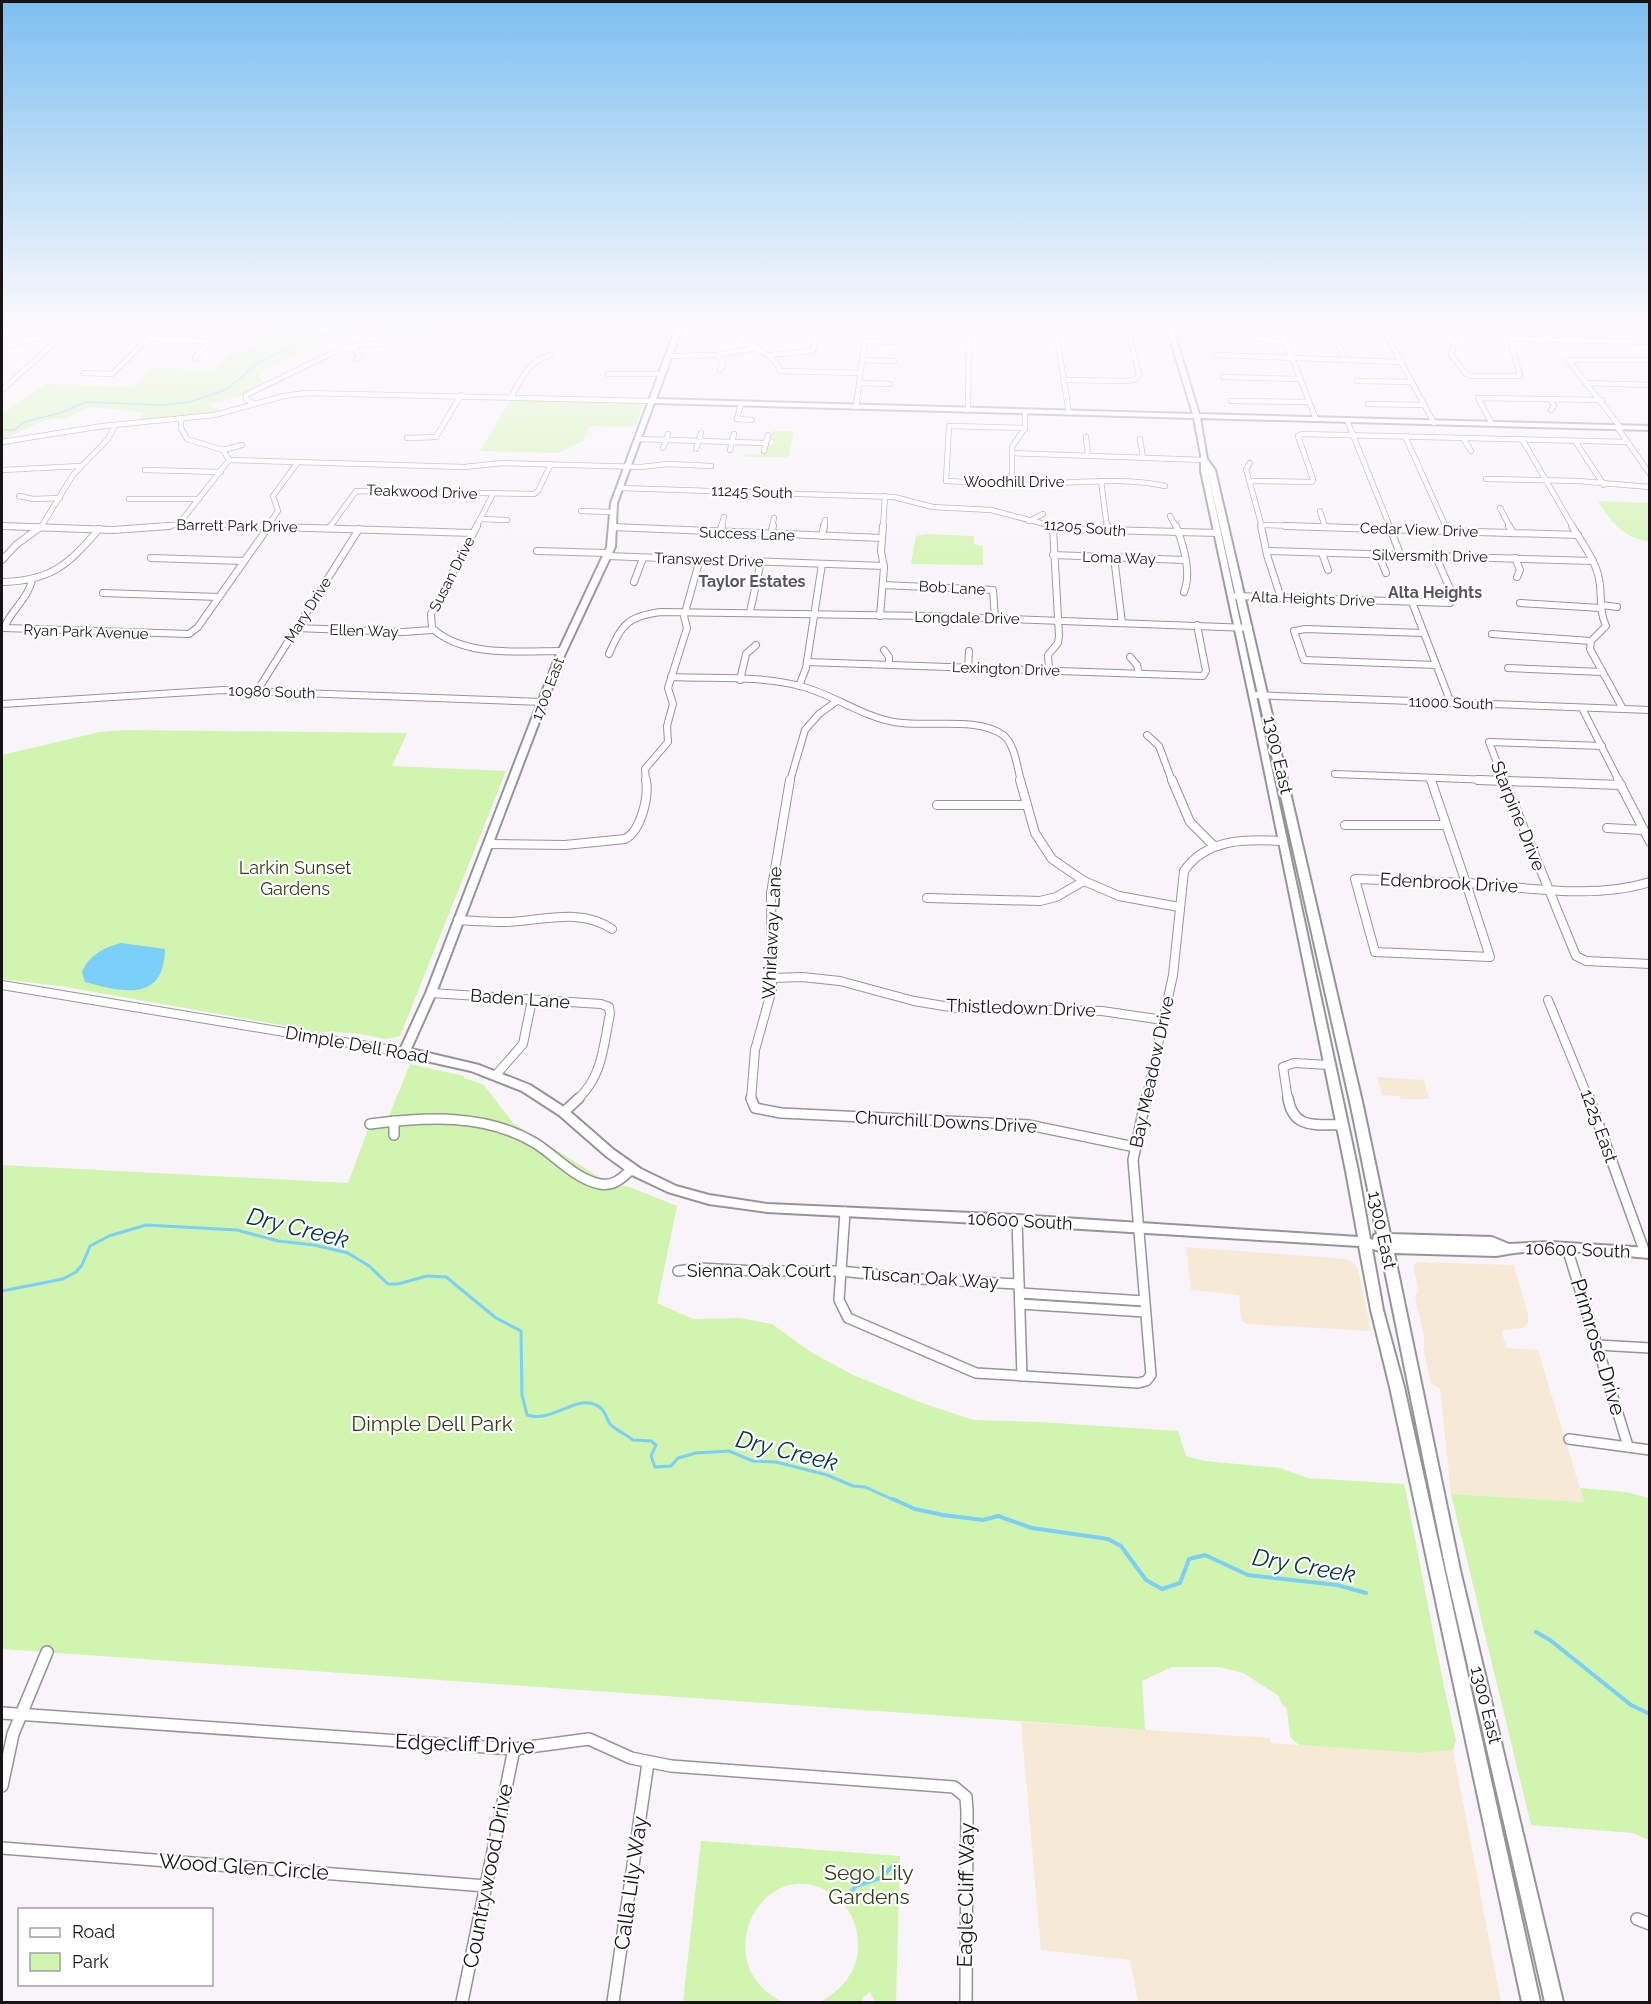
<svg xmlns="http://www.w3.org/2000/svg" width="1651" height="2004" viewBox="0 0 1651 2004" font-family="Raleway,sans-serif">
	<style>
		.commercial { fill: #f6ead6 }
		.green { fill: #d1f4ae }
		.water { fill: #7acffb }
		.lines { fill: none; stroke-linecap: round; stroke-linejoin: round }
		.stream-far2 { stroke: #7acffb; stroke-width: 1.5 }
		.stream-far1 { stroke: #7acffb; stroke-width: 3 }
		.stream { stroke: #7acffb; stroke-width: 4 }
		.minor-far4-casing { stroke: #979499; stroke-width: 6 }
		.minor-far3-casing { stroke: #979499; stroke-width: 8 }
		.minor-far2-casing { stroke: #979499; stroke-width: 10 }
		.minor-far1-casing { stroke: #979499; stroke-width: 12 }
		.minor-casing { stroke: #979499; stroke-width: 14 }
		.major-casing { stroke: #979499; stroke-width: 4 }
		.minor-far4 { stroke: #fff; stroke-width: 4.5 }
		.minor-far3 { stroke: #fff; stroke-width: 6 }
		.minor-far2 { stroke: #fff; stroke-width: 8 }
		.minor-far1 { stroke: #fff; stroke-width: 9 }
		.minor { stroke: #fff; stroke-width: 11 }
		.major { fill: #fff; fill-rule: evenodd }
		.labels { text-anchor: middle; stroke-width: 4.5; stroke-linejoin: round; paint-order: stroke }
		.far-street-label { font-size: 15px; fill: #161417; stroke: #fff }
		.far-neighbourhood-label { font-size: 16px; font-weight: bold; fill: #59565b; stroke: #fff }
		.street-label { font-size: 18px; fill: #161417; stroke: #fff }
		.park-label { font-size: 18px; fill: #2d3f19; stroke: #fff }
		.near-street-label { font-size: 21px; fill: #161417; stroke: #fff }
		.near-park-label { font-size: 21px; fill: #2d3f19; stroke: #fff }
		.near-water-label { font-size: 24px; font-style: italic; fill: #003349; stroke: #fff }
	</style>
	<rect width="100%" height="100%" fill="#f8f4fa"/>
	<g class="commercial">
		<path d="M1377,1077L1424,1080L1429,1099H1401L1400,1096L1382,1095Z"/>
		<path d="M1186,1247L1346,1259L1354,1263L1358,1269L1371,1331L1246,1324L1241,1319L1239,1295L1191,1290Z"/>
		<path d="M1419,1262L1514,1265L1528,1315V1323L1523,1328L1503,1330L1502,1334L1507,1348L1538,1350L1584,1502L1451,1494L1440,1389L1431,1383L1424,1352V1336L1415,1296L1419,1291L1413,1265Z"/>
		<path d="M1021,1722L1271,1738L1270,1743L1282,1744L1421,1753L1453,1750L1501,2002H1138L1130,1960L1041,1950Z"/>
	</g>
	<g class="green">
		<path d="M298,325H432L423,335L393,334L360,328L326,342L306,347L301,353L261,371L259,377L266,384L242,396L208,404L223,412L139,421L142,412L89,407L65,419L45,420L2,440V414L45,384L133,387L151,368L215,369L231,352C247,353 271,343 277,328Z"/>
		<path d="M511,399L640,403L643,405L635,427L590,426L583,441L558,453L480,451Z"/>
		<path d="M772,431H794L788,457H745V454L759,455L760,452H766L768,445H773V441L770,440Z"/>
		<path d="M1598,501L1649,503V541C1624,539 1610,521 1598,501Z"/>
		<path d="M926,534L974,536V544L983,546V565L911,564L916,536Z"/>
		<path d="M126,730L407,733L392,766L506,771L400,1036L386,1039L355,1033L321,1032L60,986L2,979V755L100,732Z"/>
		<path d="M410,1064L464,1076V1078L484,1085L513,1123L615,1187L627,1186L677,1206L657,1303L693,1319L740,1318L772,1324L809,1351L853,1375L922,1403L973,1420L1040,1422L1178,1431L1186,1456L1205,1461L1280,1468L1308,1478L1404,1484C1422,1570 1436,1655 1456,1740L1453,1750L1421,1753L1299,1745L1290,1737L1287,1709L1281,1703L1279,1696L1243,1673L1219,1667H1172L1142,1681L1145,1730L2,1649V1165L348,1183L372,1119L389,1116Z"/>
		<path d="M1580,1488L1626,1492L1649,1498V1840L1633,1833L1531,1825L1451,1494L1584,1502Z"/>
		<path d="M701,1841L900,1856L896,2002H875L870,1992L863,1997L862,2002H820C842,1990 859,1971 858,1944C858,1924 849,1905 832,1894C763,1849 704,1965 783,2002H683Z"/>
	</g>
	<path class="water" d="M121,943L165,949C164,1003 123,992 85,982L82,972C89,955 105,947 121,943Z"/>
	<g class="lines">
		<path class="stream-far2" d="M2,430H14L24,422L60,413L86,402L162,405L190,402L227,389L258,363L300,342L323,336L346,325"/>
		<path class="stream-far1" d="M2,1291L63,1279L76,1272L82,1265L90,1246L109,1236L146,1225L237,1230L278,1241L314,1245L348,1253L369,1266L388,1284H398L427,1276L446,1277L496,1318L521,1331L522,1395L527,1415C552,1423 575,1395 596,1405C604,1408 606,1417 610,1424C614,1429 627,1435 633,1440L651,1441L656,1445L651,1456L655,1467L671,1466L678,1458L696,1453L729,1451L753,1461L776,1462L827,1475L853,1486L865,1487L896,1501"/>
		<g class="stream">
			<path d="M893,1499L915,1509L943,1515L983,1520L998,1516L1032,1528L1108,1539L1121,1546L1146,1580L1162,1589L1180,1583L1189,1559L1205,1555L1248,1575L1337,1585L1366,1593"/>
			<path d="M1536,1632L1550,1640L1631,1705L1650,1714"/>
			<path d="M846,1898L856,1886L880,1878L895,1864"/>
		</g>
		<g class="minor-far4-casing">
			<g id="minor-far4">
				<path d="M220,325L246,336"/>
				<path d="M732,325C742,347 772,348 780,371L860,373"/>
				<path d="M1055,325L1069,413"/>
				<path d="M1279,325L1316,419"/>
				<path d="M1351,325C1385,324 1426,319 1455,341L1451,354L1466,374L1472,376H1520L1510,339L1650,342"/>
				<path d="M1381,325L1434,423"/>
				<path d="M1536,325L1548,339"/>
				<path d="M1648,325L1650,327"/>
				<path d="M593,326L591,331L595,341L599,344"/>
				<path d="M1056,331C1080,331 1108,326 1130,338L1139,374L1136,379L1127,381L1063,380"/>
				<path d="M449,334L455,328L469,326L592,328"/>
				<path d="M148,339L210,341"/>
				<path d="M1256,339L1286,342"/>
				<path d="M746,341L765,337"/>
				<path d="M864,341L896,342"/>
				<path d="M1338,343L1346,360"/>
				<path d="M351,346L360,355L357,359"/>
				<path d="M2,347L54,334L66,325"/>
				<path d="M717,355L723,365L720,370"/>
				<path d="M770,355L813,351L819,325"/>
				<path d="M1216,355L1401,362"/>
				<path d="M670,356L717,355L756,348"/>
				<path d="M195,358L214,337L250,325"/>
				<path d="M862,360L894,361"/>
				<path d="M83,373L112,374L162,325"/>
				<path d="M608,374H662"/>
				<path d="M1223,377L1300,379"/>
				<path d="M1357,381L1412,382"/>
				<path d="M859,383L890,384"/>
				<path d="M1585,383L1650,385"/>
				<path d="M2,390L61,337L51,335"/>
				<path d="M511,397C523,377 527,362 551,355"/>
				<path d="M1550,399L1554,406L1551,410"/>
				<path d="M1231,401L1309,402"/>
				<path d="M255,404L246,399V395L330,354L358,345L394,343"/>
				<path d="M741,404L737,419L752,420"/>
				<path d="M1368,404L1424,405"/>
				<path d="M856,407L866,332L871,325"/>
				<path d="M968,410L969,325"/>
				<path d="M1347,420L1390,527"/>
				<path d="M1492,424L1478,398L1602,400"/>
				<path d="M1617,427L1650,474"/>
				<path d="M1025,428L949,426L946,481C972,482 999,484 1025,484C1071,484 1120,476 1165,486"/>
				<path d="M1621,428L1568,360H1650"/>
				<path d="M1405,436L1446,527"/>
				<path d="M1086,437L1088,455"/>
				<path d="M407,438L436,437L461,395"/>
				<path d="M1463,438L1471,451"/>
				<path d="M638,439L766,443"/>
				<path d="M1140,439L1143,458"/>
				<path d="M1522,439L1573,527"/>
				<path d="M1575,441L1604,485"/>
				<path d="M2,442L103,426L215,415L284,396L306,393L651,401"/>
				<path d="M663,448L668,434"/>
				<path d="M696,449L701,433"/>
				<path d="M223,450L242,445"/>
				<path d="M730,450L734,434"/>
				<path d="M764,451L768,435"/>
				<path d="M1012,453L1205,460"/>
				<path d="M229,460L464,467L503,463L641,467L668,464L711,466"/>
				<path d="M1250,463L1246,469L1262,527"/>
				<path d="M2,470L81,466"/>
				<path d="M145,470L221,472"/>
				<path d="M1486,479L1578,481L1650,487"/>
				<path d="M1101,481L1107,527"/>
				<path d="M1249,481L1312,482L1313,479L1298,436L1302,434L1627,442"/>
				<path d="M1012,484V447L1025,428V412"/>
				<path d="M620,488L894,497L933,507L991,510L1056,527"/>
				<path d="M19,496L33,499L60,498"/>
				<path d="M129,499H199"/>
				<path d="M1500,508L1510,527"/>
				<path d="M581,511L611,512"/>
				<path d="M1320,511L1325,527"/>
				<path d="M1170,516L1176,527"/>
				<path d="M480,519L507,520"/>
				<path d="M1029,521L1043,514"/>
				<path d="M178,525L229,460L223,450L187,439L181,428V418"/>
				<path d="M1261,525L1333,527"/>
				<path d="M2,526L37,527"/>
				<path d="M41,527L73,475L108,439L115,425"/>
				<path d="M149,527L192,524L294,527"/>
				<path d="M267,527L278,511L273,496L298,462"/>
				<path d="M330,527L356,491L534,494L538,491L551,464"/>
				<path d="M476,527L493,494"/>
				<path d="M612,527H618"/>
				<path d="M721,527L724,517"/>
				<path d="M772,527L774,518"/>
				<path d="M824,527L825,520"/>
				<path d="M883,527L885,496"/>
			</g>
		</g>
		<g class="minor-far3-casing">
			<g id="minor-far3">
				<path d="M2,526L113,530L169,526"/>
				<path d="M247,526L473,533"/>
				<path d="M477,526L431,614L432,628C464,658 522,651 563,651"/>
				<path d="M1048,526L1066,529L1218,533"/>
				<path d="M1107,526L1108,531"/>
				<path d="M1176,526C1183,544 1192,573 1184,592"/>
				<path d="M1261,526L1267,555L1281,598"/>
				<path d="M1285,526L1578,535"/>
				<path d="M1389,526L1401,556"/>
				<path d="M1446,526L1448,531"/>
				<path d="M1509,526L1513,533"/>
				<path d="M1572,526C1580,540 1592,555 1597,571C1604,591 1597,606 1606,626L1591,641L1590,649L1623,709"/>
				<path d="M612,527L882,538"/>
				<path d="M329,528L331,526"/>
				<path d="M720,533L722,526"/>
				<path d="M771,535L773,526"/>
				<path d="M822,536L824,526"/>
				<path d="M537,551L608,553"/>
				<path d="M1267,551L1593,561"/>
				<path d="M1322,553L1328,570"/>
				<path d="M1053,555L1184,560"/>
				<path d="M1379,555L1386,573"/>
				<path d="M607,556L884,566"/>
				<path d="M1114,557L1122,623"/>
				<path d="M151,558L244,561"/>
				<path d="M1515,558L1520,570L1517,577"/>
				<path d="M2,560L17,544L42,526"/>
				<path d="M32,580C28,599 11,610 4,628L189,634L198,627L269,526"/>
				<path d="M2,582C51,581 68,565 99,529"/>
				<path d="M634,582L643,558"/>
				<path d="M883,585L993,590L995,619"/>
				<path d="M103,593L219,597"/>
				<path d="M1236,596L1450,603L1454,598L1436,557"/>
				<path d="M1412,602L1451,703"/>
				<path d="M1520,603L1600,608"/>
				<path d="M1601,605L1617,607"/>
				<path d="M750,612L761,561"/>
				<path d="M880,616L884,568L881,551L883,526"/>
				<path d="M296,628L403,632L432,630"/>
				<path d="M1423,633L1305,629L1294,631L1304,660L1436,665"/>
				<path d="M1492,634L1591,641"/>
				<path d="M884,650L889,657V665"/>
				<path d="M609,654C621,624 629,616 661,612L928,616L1249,628"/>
				<path d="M1130,657L1137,665L1139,674"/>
				<path d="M807,662L1203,676L1206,671L1197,625"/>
				<path d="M968,668L969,651"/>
				<path d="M1508,668L1602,672"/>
				<path d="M1049,671L1048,655L1058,643L1059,636L1053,528"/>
				<path d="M671,677C715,679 761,675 804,687C835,696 862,716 894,722C925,728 977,716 1003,735C1015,744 1017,767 1021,781"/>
				<path d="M740,680L746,654L756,645"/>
				<path d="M799,686L806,668L822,564"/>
				<path d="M257,691L359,529"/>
				<path d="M1253,695L1650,710"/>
				<path d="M2,704L223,690L543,702"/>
				<path d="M1582,708L1619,781"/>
				<path d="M1147,735L1159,746L1172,781"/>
				<path d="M1335,774L1517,781"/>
				<path d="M1430,778L1431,781"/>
				<path d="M646,781L645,769L668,742L667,726L673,704L668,688L687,628L684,616L700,559"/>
				<path d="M790,781L805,730L819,714L837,701"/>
				<path d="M1504,781L1489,742L1602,746"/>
			</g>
		</g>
		<g class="minor-far2-casing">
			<g id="minor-far2">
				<path d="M1020,780L1035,833L1052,859L1084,881L1119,896L1179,907"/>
				<path d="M1172,780L1190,822L1214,846"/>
				<path d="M1431,780L1466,883"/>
				<path d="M1478,780L1621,785"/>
				<path d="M1504,780L1576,956L1586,961L1650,964"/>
				<path d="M1618,780L1650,842"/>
				<path d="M937,805H1027"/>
				<path d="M1345,825H1446"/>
				<path d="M1607,828L1643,830"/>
				<path d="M488,844L565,845L625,839C641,831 649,797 646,780"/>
				<path d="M1355,879L1466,883L1490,957L1375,952Z"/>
				<path d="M1466,883C1525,887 1593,900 1650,882"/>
				<path d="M927,898L1040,901L1056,897L1084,881"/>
				<path d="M458,920C474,921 490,922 506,922C542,921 580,907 612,929"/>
				<path d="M773,978L802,977L840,981L914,1001L956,1008L1102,1011L1163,1020"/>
				<path d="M2,985L404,1052"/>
				<path d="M431,993L601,1004L609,1007L610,1014C603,1047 603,1076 577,1100"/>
				<path d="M1548,1000L1589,1100"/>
				<path d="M496,1075L523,1044L532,1000"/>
				<path d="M751,1100L755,1050L772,989L771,893L790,780"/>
				<path d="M1146,1100L1173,975L1184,871C1207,838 1246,839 1283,841"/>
				<path d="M1288,1100L1283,1067L1294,1063L1329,1065"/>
			</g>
		</g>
		<g class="minor-far1-casing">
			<g id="minor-far1">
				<path d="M751,1098L755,1108L781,1113L1029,1125L1135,1147"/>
				<path d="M1288,1098C1293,1130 1316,1124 1342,1125"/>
				<path d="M1589,1098L1645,1253"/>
				<path d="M564,1112L579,1098"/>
				<path d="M394,1121V1135"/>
				<path d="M370,1124C425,1117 485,1113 535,1143C556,1156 575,1179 600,1184C614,1187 623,1177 632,1169"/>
				<path d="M845,1212L839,1300L848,1318L976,1373L1138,1383L1146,1381L1151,1375L1133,1160L1146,1098"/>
				<path d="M1017,1220L1022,1376"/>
				<path d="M1567,1248L1628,1446"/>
				<path d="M678,1271L699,1268L755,1271H840L919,1279L1019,1284"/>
				<path d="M1020,1293L1144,1301"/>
				<path d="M1020,1304L1145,1312"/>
				<path d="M1598,1345L1650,1348"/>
				<path d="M1569,1439L1650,1450"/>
			</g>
		</g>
		<g class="minor-casing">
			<g id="minor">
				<path d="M2,1713L514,1749L589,1739L631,1758L671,1766L954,1787L966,1797L967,1811L966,2002"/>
				<path d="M2,1786L13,1734L47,1652"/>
				<path d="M2,1848L486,1886"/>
				<path d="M1637,1919L1650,1924"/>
				<path d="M462,2002L514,1749"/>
				<path d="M613,2002L648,1763"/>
			</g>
		</g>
		<g class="major-casing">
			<path id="major" d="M677,325H683L656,399L1193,414L1166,325H1172L1199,414L1650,426V430L1200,418L1207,459L1215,470L1363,1106L1390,1234L1492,1237L1509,1244L1550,1242L1650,1248V1258C1599,1254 1546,1245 1496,1256L1394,1253L1460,1570L1563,2002H1545L1446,1570L1381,1251L1372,1249L1383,1310L1404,1387L1540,2002H1522L1390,1387L1371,1310L1359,1246L1017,1225L767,1212L709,1204L668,1192L632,1175L606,1156L559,1115L522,1091L471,1071L404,1056L399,1052L426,993L556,656L607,547L611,503ZM654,403L1194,418L1201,455V471L1252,709L1346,1171L1358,1237L1017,1215L767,1204L709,1195L676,1186L641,1169L614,1150L567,1109L530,1085L479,1065L411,1049L436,993L564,656L615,547L617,503ZM1207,468L1351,1106L1377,1234L1374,1235L1373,1240L1370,1239L1358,1171Z"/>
		</g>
		<use href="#minor-far4" class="minor-far4"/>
		<use href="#minor-far3" class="minor-far3"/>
		<use href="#minor-far2" class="minor-far2"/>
		<use href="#minor-far1" class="minor-far1"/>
		<use href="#minor" class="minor"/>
		<use href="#major" class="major"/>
	</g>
	<linearGradient id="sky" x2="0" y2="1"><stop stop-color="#7cbff0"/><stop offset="0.54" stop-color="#fcfafd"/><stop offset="1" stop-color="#fcfafd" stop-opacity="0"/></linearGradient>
	<rect width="1651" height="605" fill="url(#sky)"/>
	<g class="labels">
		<g class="far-street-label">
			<text x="1014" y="487">Woodhill Drive</text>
			<text transform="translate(422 492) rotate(2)" y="5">Teakwood Drive</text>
			<text transform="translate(752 492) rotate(2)" y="5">11245 South</text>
			<text transform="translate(237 526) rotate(1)" y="5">Barrett Park Drive</text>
			<text transform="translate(1085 528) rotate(5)" y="5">11205 South</text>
			<text transform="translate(1419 530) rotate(2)" y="5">Cedar View Drive</text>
			<text transform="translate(747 534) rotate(2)" y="5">Success Lane</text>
			<text transform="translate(1430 556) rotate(1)" y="5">Silversmith Drive</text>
			<text transform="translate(1119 558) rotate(2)" y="5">Loma Way</text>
			<text transform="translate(709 560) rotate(2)" y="5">Transwest Drive</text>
			<text transform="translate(452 574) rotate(-63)" y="5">Susan Drive</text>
			<text transform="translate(952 588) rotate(3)" y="5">Bob Lane</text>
			<text transform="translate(1313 599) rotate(2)" y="5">Alta Heights Drive</text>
			<text transform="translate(308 610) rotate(-58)" y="5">Mary Drive</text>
			<text transform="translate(967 618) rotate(1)" y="5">Longdale Drive</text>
			<text transform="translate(364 631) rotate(2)" y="5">Ellen Way</text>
			<text transform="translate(86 632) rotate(2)" y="5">Ryan Park Avenue</text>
			<text transform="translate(1006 669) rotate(2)" y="5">Lexington Drive</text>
			<text transform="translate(548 689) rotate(-69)" y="5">1700 East</text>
			<text transform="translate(272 692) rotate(2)" y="5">10980 South</text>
			<text transform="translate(1451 703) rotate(2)" y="5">11000 South</text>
		</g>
		<g class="far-neighbourhood-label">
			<text x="752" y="587">Taylor Estates</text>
			<text x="1435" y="598">Alta Heights</text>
		</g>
		<g class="street-label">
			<text transform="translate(1278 755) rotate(77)" y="6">1300 East</text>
			<text transform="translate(1518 816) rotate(68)" y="6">Starpine Drive</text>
			<text transform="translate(1449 883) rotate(3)" y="6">Edenbrook Drive</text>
			<text transform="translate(772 933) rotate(-87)" y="6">Whirlaway Lane</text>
			<text transform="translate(520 999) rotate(4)" y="6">Baden Lane</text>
			<text transform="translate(1021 1008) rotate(2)" y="6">Thistledown Drive</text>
			<text transform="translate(357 1045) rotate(10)" y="6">Dimple Dell Road</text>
			<text transform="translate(1152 1072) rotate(-78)" y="6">Bay Meadow Drive</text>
			<text transform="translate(946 1122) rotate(3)" y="6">Churchill Downs Drive</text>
			<text transform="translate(1599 1126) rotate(70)" y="6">1225 East</text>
			<text transform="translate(1020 1221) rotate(3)" y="6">10600 South</text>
			<text transform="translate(1382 1230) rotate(78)" y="6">1300 East</text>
			<text transform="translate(1578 1250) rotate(2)" y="6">10600 South</text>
			<text x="759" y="1277">Sienna Oak Court</text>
			<text transform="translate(930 1278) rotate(4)" y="6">Tuscan Oak Way</text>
			<text transform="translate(1486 1705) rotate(76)" y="6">1300 East</text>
		</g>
		<g class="park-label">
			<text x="295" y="874">Larkin Sunset<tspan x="295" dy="21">Gardens</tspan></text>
		</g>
		<g class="near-street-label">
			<text transform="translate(1598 1347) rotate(73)" y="7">Primrose Drive</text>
			<text transform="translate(465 1744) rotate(2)" y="7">Edgecliff Drive</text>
			<text transform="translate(244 1867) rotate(4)" y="7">Wood Glen Circle</text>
			<text transform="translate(488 1876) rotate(-79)" y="7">Countrywood Drive</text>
			<text transform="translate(631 1883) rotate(-82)" y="7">Calla Lily Way</text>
			<text transform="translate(966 1895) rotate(-89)" y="7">Eagle Cliff Way</text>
		</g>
		<g class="near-park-label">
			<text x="432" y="1431">Dimple Dell Park</text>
			<text x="869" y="1880">Sego Lily<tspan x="869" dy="24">Gardens</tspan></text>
		</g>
		<g class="near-water-label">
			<text transform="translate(298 1228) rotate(14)" y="8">Dry Creek</text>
			<text transform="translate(787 1451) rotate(14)" y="8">Dry Creek</text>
			<text transform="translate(1304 1566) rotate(10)" y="8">Dry Creek</text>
		</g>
	</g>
	<rect width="1651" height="2004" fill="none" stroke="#161417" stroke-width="6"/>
	<rect x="18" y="1908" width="195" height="78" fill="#ffffff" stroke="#a2a1a2" stroke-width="1.5"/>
	<rect x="30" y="1928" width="30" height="9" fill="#ffffff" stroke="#a2a1a2" stroke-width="1.5"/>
	<text x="72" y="1938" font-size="18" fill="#161417">Road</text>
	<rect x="30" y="1953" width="30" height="18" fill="#d1f4ae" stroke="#a2a1a2" stroke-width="1.5"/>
	<text x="72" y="1968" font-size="18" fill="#161417">Park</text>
</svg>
